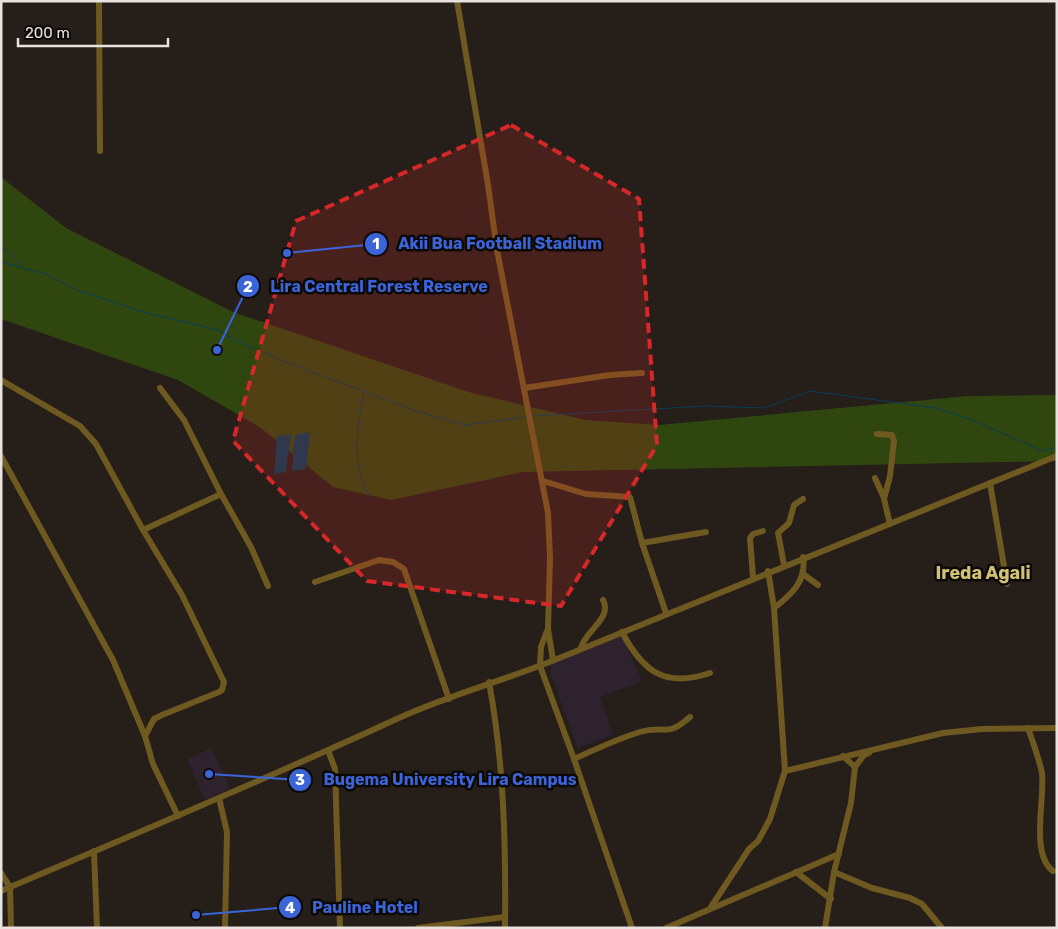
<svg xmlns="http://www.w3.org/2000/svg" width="1058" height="929" viewBox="0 0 1058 929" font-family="Rubik,sans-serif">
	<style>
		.education { fill: #2e222f }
		.green { fill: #2f470f }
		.water { fill: #073d58 }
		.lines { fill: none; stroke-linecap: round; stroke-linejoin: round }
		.stream { stroke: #073d58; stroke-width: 1 }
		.minor { stroke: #6e5920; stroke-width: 6 }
		.marked { fill: #d62828; fill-opacity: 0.2; stroke: #d62828; stroke-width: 4; stroke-dasharray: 10 6; stroke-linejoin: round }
		.labels { text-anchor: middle; stroke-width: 5; stroke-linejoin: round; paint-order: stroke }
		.quarter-label { font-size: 18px; font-weight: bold; fill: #cfc274; stroke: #0c0907 }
		.leader { fill: none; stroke: #3b64d9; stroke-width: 2 }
		.callout-dot { fill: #3b64d9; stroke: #0c0907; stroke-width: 2 }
		.mark-label { font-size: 15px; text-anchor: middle; font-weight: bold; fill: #fff }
		.callout-label { font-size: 16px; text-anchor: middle; font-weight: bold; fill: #3b64d9; stroke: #0c0907; stroke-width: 5; stroke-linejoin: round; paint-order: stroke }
	</style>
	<rect width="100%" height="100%" fill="#251e19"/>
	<g class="education">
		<path d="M621,633L642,681L600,697L613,735L578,748L551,676V665L555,661Z"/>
		<path d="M212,748L230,788L205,800L187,759Z"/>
	</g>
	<path class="green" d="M1,177L66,228L233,312L469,392L585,420L659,425L968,396L1057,395V461L523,472L391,500L333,487L261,428L178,380L1,319Z"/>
	<g class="water">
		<path d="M310,432L306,469L292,471L295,435Z"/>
		<path d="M291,435L286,472L274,474L277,436Z"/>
	</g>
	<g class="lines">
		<g class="stream">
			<path d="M1,245L21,266"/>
			<path d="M1,262L45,274L77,290L139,311L218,330L241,343L288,363L419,412L465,425L527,417"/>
			<path d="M364,393C357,426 350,467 370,496"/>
			<path d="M531,416L706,406L764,408L810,391L936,408L967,418L1043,451L1057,447"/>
		</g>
		<g class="minor">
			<path d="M99,1L100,151"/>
			<path d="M457,1L488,185L497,250L548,513L550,558L548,629L553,660"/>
			<path d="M1,380L80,426L96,444L143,530L182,595L224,682L222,690L219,692L162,715L154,719L145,736"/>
			<path d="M524,388L610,375L642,373"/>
			<path d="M877,434L892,435L894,441L890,476L884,499L890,524"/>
			<path d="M1,456L113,660L145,736L153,764L178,816"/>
			<path d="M875,478L884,498"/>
			<path d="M543,481L586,494L630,497L642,543L666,613"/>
			<path d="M990,483L1007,584"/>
			<path d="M221,494L251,547L268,586"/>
			<path d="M143,530L221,494L184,420L160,388"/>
			<path d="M642,543L706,532"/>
			<path d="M784,565L778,533L789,523L794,505L803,499"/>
			<path d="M768,571L774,608"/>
			<path d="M803,574L818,585"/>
			<path d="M753,577L750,538L753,534L763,531"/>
			<path d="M315,582L379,560L393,562L404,569L449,699"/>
			<path d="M547,631L541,647L540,666L574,759L632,928"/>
			<path d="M622,632C643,672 665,688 710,673"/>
			<path d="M581,648C584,632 613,618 603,600"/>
			<path d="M489,682C504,763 506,845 505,928"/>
			<path d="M1028,728C1033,743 1039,758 1042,773C1045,799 1030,854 1053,871"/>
			<path d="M328,750L335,769L340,928"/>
			<path d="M843,756L855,767"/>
			<path d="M574,759C596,749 617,739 640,732C666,724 665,739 690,717"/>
			<path d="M785,771L774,608C791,595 807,581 803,557"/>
			<path d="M219,798L227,832L225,928"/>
			<path d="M94,851L97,928"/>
			<path d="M796,872L831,899"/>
			<path d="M834,872L872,888L910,898L922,904L942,928"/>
			<path d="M1,873L10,887L11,928"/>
			<path d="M1,891C135,834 269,778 401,717C450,695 502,681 552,661C720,592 888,523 1057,456"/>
			<path d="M711,907L749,849L758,841L770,819L785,771L943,733L982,729L1057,728"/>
			<path d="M418,928L505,917"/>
			<path d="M666,928L839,854"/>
			<path d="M825,928L834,872L851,803L855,767L864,755L869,753"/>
		</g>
	</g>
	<path class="marked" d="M511,125L639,199L657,445L561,606L367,581L233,441L296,221Z"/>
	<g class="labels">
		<g class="quarter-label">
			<text x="983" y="579">Ireda Agali</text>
		</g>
	</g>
	<path class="leader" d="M287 253L376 244M217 350L248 286M209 774L300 780M196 915L290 907"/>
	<g class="callout-dot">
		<circle cx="287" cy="253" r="5"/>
		<circle cx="217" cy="350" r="5"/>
		<circle cx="209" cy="774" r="5"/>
		<circle cx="196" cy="915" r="5"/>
		<circle cx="376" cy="244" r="12"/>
		<circle cx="248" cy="286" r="12"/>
		<circle cx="300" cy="780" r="12"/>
		<circle cx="290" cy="907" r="12"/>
	</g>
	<g class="mark-label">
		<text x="376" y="249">1</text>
		<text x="248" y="292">2</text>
		<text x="300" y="785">3</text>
		<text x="290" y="913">4</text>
	</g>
	<g class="callout-label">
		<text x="500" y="249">Akii Bua Football Stadium</text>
		<text x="379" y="292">Lira Central Forest Reserve</text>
		<text x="450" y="785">Bugema University Lira Campus</text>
		<text x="365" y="913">Pauline Hotel</text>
	</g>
	<rect width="1058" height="929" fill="none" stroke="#e8e3e0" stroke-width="5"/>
	<path d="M18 38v8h150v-8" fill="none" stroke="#e8e3e0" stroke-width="2.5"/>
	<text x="25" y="38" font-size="15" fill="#e8e3e0" stroke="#0c0907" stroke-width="4" paint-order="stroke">200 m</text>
</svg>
